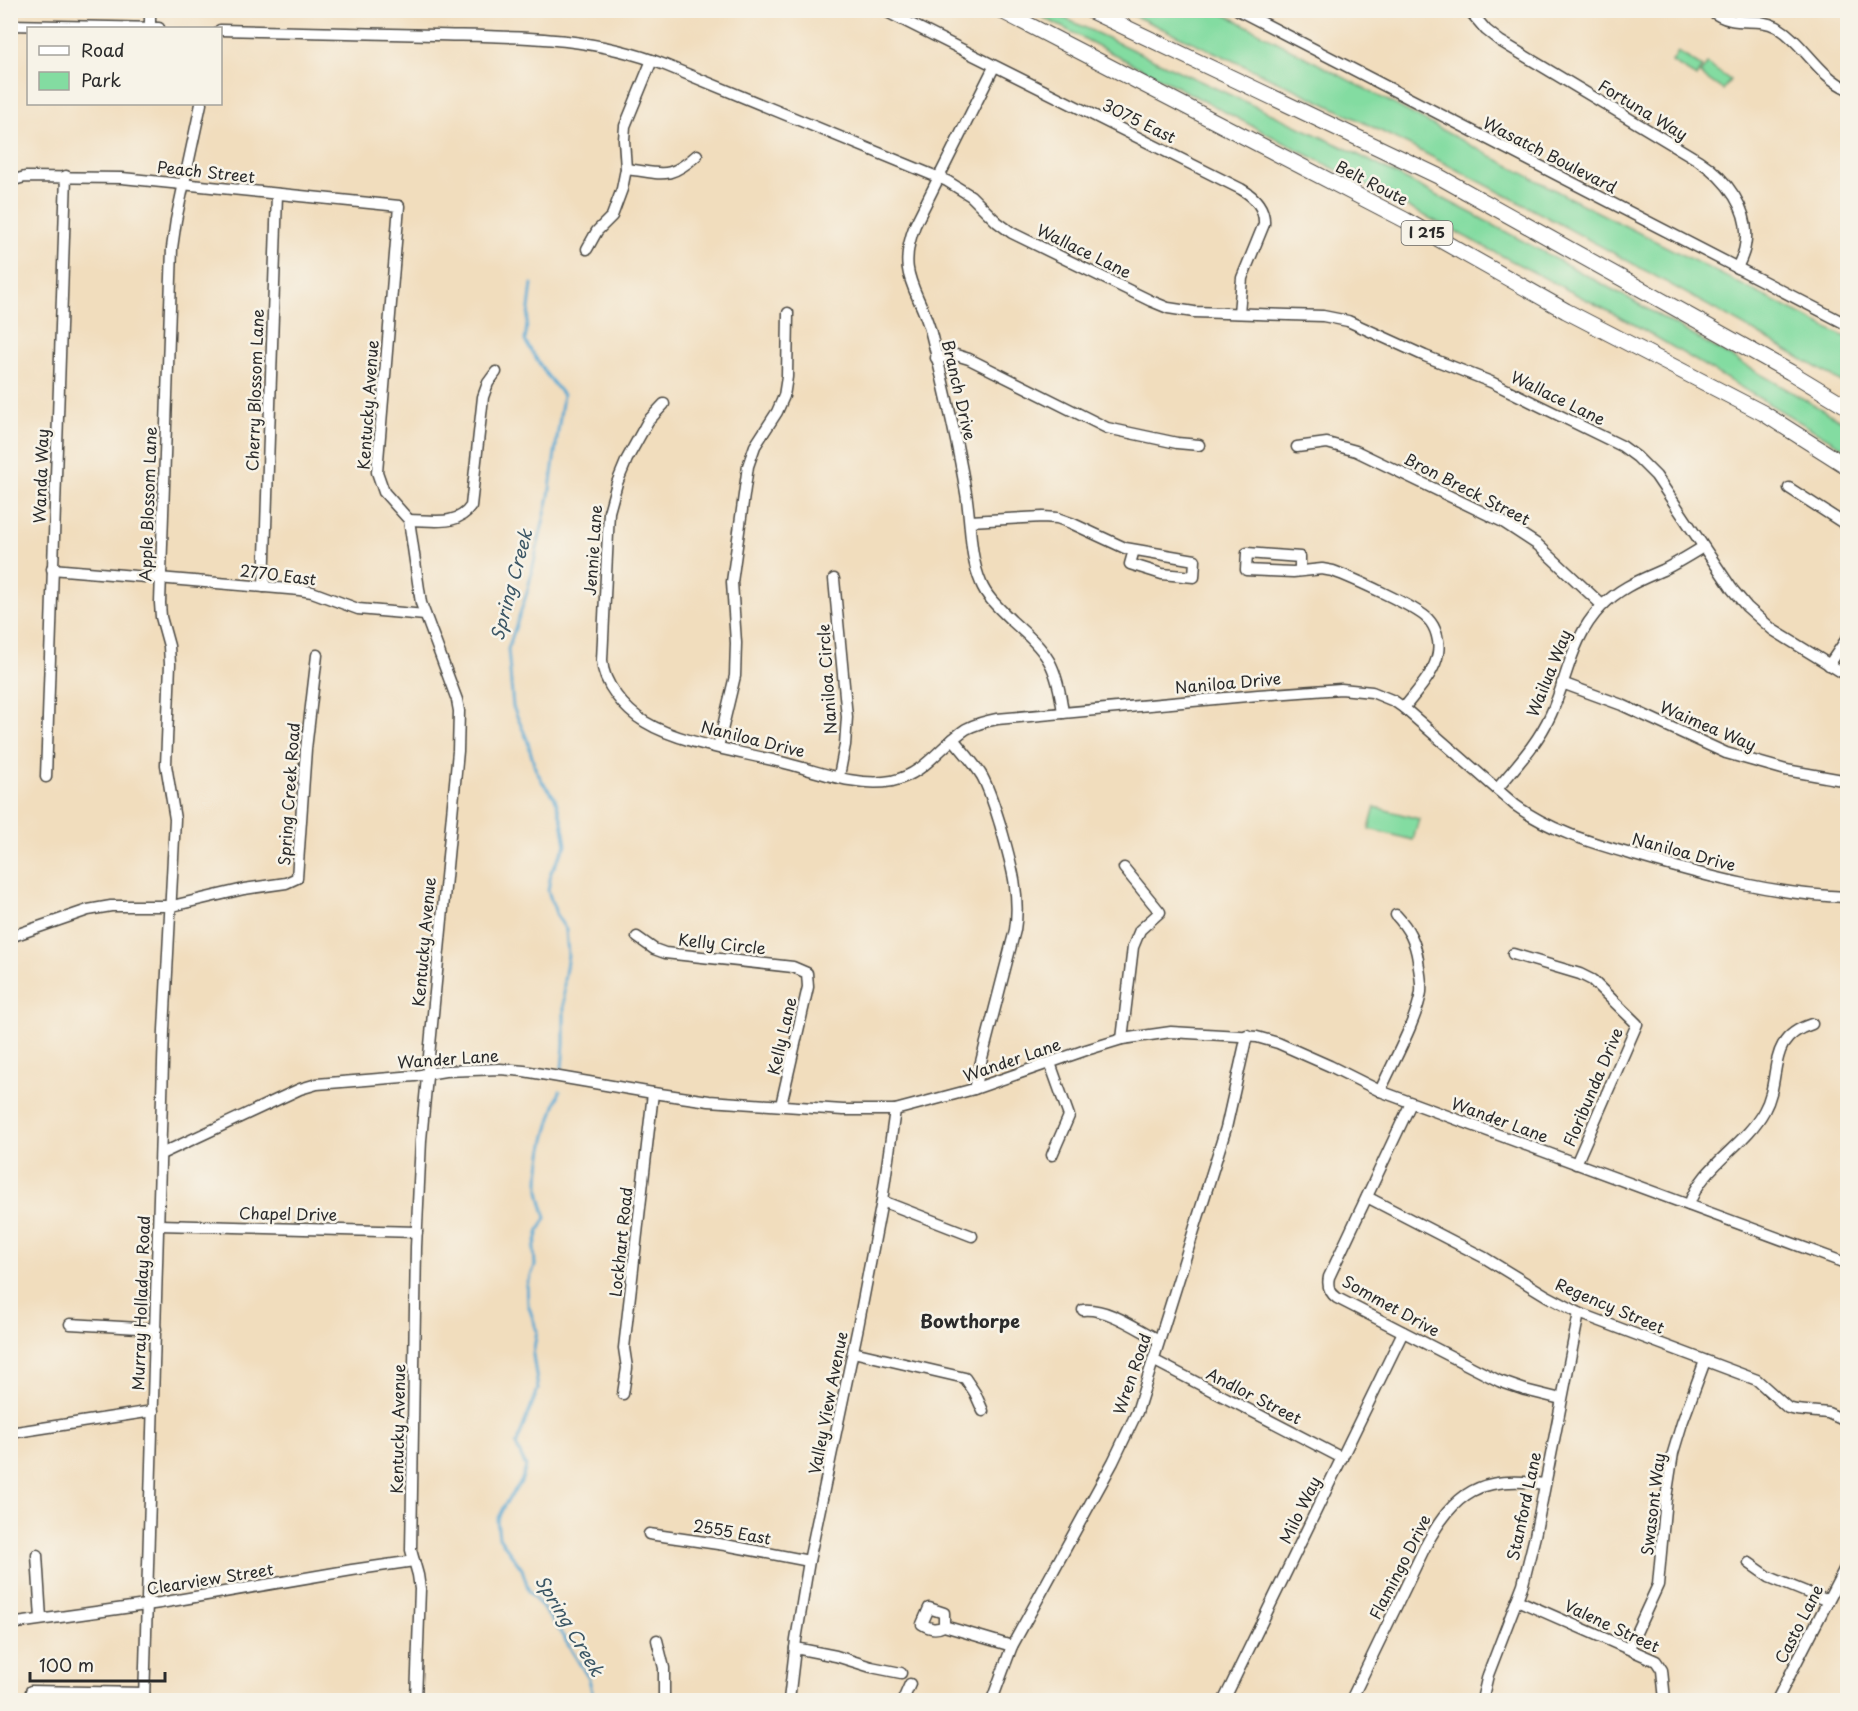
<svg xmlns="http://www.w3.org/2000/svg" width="1858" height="1711" viewBox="0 0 1858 1711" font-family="'Playpen Sans',sans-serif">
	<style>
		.green { fill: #83dca1; stroke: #578466; stroke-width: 1.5 }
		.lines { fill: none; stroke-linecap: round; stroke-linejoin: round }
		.stream { stroke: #58a7d1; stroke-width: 3 }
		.minor-casing { stroke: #494641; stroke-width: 13 }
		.highway-casing { stroke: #494641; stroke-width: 17 }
		.minor { stroke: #fff; stroke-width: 10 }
		.highway { stroke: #fff; stroke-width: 15 }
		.labels { text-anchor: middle; stroke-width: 5; stroke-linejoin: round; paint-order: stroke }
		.shield { fill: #f7f3e8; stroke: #686764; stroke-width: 1.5 }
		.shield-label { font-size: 15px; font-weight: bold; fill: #2b2b2b }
		.street-label { font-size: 16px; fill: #2b2b2b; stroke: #f7f3e8 }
		.water-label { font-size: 18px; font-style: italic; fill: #3b5665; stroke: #f7f3e8 }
		.neighbourhood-label { font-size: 18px; font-weight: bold; fill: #2b2b2b; stroke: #f7f3e8 }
	</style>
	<rect width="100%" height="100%" fill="#f7f3e8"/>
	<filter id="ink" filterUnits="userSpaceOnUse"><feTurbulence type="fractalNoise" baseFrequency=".0167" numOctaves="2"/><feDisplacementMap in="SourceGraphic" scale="12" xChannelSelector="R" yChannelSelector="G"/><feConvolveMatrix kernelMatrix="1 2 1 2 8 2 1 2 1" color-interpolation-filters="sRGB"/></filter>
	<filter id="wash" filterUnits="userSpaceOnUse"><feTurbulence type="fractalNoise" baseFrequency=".008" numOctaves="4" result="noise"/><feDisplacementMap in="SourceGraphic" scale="24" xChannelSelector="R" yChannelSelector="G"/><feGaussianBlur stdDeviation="1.35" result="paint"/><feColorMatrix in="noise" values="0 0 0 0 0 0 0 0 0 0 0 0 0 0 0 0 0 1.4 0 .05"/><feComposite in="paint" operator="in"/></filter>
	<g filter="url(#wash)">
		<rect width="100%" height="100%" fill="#f1ddbd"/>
		<g class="green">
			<path d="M1031,11H1049L1345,148L1471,213L1630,299L1847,424V450L1637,326Z"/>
			<path d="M1124,11H1217L1232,18L1566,196L1847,338V385C1673,284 1495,185 1313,98C1251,68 1187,40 1124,11Z"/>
			<path d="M1678,52L1702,67L1696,77L1672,62Z"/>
			<path d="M1707,64L1730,80L1723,90L1700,74Z"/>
			<path d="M1375,807L1419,819L1413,840L1369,829Z"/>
		</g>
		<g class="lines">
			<g class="stream">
				<path d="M532,284L525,341L546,374L563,395L549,496L527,593L508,649L513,707L527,739L535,768L543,783L555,798L562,821L566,845L551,872L548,891L557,916L566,930L568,955L564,980V1044L562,1068"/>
				<path d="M560,1091C549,1122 538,1157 539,1190C540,1199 544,1210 546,1218L539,1230L534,1249L535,1266L527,1285L528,1304L537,1331L533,1355L538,1389L516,1445L526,1467L521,1482L505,1504L497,1520L499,1537L522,1569L529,1591L556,1625L589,1679L594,1700"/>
			</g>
		</g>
	</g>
	<g filter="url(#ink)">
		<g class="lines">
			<g class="minor-casing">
				<g id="minor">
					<path d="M883,10L1241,189C1255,197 1265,208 1264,224L1242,278L1239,313"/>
					<path d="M1238,10L1848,325"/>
					<path d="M1469,10L1486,30L1500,41L1698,160C1726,178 1752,211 1745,246C1744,254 1740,261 1737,268"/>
					<path d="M1710,10C1736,30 1754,15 1777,27C1804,43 1818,76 1848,89"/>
					<path d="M10,25L159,28"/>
					<path d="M150,28V10"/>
					<path d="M220,30C292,32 364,33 435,35C515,37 589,35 665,65L947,181L971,196L997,222L1012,233L1151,301L1168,308L1194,312L1323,316L1348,321L1425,356L1491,382L1622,446L1637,457L1656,476L1732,589L1747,607L1773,630L1848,676"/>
					<path d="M994,67L915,225C895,277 919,288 931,333C944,385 957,440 966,493C971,522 969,555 981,583C987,598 1000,609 1012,621C1048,653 1057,664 1063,713"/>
					<path d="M626,169C662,173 668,181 697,155"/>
					<path d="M10,181L25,177L122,178L399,206L377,472L384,492L409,520L421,603L457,700L459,711L458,751L421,1140L416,1247L411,1550L418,1575L420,1589L416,1700"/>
					<path d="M587,249L597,231L612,216L622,189L626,169L624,140L625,126L652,60"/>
					<path d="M936,358L956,355L969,359L1107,428L1177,443L1199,445"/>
					<path d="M664,404L648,421L627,459L617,483L609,512L602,660C603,684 625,710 645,722C679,743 741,752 781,762C815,770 856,788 892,781C925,774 940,746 966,729C976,724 986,721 997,719L1258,695L1341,689L1372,692L1394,701L1404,708L1515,805C1553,833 1597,844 1641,857C1709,877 1776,895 1848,897"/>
					<path d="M1297,447L1327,443L1356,451L1503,522L1538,545L1602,605"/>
					<path d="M1789,488L1848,526"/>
					<path d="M409,520C432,520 457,527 471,506L483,397L488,383L496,372"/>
					<path d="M970,521L1043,517L1057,518L1071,523L1125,548L1195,560L1194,577L1162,574L1130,564L1134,550"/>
					<path d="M52,569L300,590L312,592L358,609L425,615"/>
					<path d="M1300,571V557L1247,553L1246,570L1293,572L1322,569L1333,571C1350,577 1417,607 1428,619C1436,627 1440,642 1438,653C1435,673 1416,692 1404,708"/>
					<path d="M834,579L847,717L845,745L839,776"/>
					<path d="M264,587L277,194"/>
					<path d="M1829,665L1848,637"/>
					<path d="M1562,683L1622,705L1726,753L1786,770L1848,781"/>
					<path d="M953,739C963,751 974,763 982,776C990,791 995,808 1000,824C1010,860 1021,893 1015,930L974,1089"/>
					<path d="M718,747L735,676L736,643L732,582L748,466L755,446L777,412L784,396L787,377L788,313"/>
					<path d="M46,777L66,176"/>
					<path d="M1497,789C1517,765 1538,743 1551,714C1568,677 1571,638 1601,607C1619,588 1640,580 1663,570C1677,563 1690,555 1703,547"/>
					<path d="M10,937L88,910L111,906H172L244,889L286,883L297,878L306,749L317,655"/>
					<path d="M637,937L654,949L665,953L793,967L807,973L808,987L781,1105"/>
					<path d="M1513,954L1580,974L1592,980L1637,1024L1576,1164"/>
					<path d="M1122,1039L1133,947L1140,930L1160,912L1124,868"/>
					<path d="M1050,1063L1069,1116L1052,1155"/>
					<path d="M1380,1091C1392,1064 1417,1020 1421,992C1422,981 1419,971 1418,960C1415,941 1409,929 1396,915"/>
					<path d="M1411,1103L1329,1277C1327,1286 1329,1292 1337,1298L1499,1381L1525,1390L1561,1399"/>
					<path d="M161,1154L300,1089L317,1084L415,1076L445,1071L500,1069L524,1071L653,1093L709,1101L843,1110H895L974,1089L1086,1050L1122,1039L1171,1032L1257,1037L1278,1043L1330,1066L1380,1091L1848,1264"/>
					<path d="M1367,1197L1485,1258L1547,1296L1579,1313L1757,1380L1788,1408L1796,1410L1828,1413L1848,1422"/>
					<path d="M882,1201L972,1236"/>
					<path d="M1689,1205C1702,1165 1745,1146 1764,1111C1783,1077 1764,1039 1812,1024"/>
					<path d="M159,1225L417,1232"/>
					<path d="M1083,1310C1109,1308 1137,1329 1159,1340"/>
					<path d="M70,1324L156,1329"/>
					<path d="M853,1352L965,1378L975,1393L983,1411"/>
					<path d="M1153,1360L1342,1458"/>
					<path d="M623,1394L627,1368L624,1348L653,1093"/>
					<path d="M10,1433L153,1411"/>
					<path d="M649,1534L725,1545L809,1561"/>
					<path d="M37,1555L41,1619"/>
					<path d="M1749,1563L1769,1577L1828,1601"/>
					<path d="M1517,1600L1656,1661L1662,1670L1665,1700"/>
					<path d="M10,1624L160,1603L352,1570L414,1561"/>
					<path d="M944,1626V1613L929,1608L922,1624C930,1629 936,1630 944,1626L1012,1646"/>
					<path d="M657,1640L664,1668V1700"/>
					<path d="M795,1648L836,1656L871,1667L901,1673"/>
					<path d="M1629,1648L1658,1585L1666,1498L1673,1453L1682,1423L1705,1361"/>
					<path d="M31,1691L144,1693"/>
					<path d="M144,1700L164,1030L175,819L166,765L170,664L169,646L161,617L160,603L172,248L176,220L201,104"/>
					<path d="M789,1700L796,1640L809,1561L858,1327L882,1201L895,1110"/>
					<path d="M903,1700L910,1684"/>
					<path d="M992,1700L1012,1646L1113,1462L1137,1412L1226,1128L1247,1035"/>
					<path d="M1224,1700L1403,1332"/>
					<path d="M1351,1700L1425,1547C1455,1491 1481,1475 1544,1484"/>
					<path d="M1482,1700L1488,1675L1523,1584L1535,1536L1579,1313"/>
					<path d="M1777,1700L1848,1562"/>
				</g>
			</g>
			<g class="highway-casing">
				<g id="highway">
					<path d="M1000,10L1405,220L1566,311L1763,413L1848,467"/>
					<path d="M1089,10L1438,176L1790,372L1848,407"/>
				</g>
			</g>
			<use href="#minor" class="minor"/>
			<use href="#highway" class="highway"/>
		</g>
	</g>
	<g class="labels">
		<rect class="shield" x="1401.5" y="221" width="51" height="24" rx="4.5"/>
		<g class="shield-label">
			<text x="1427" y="238">I 215</text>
		</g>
		<g class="street-label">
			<text transform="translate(1643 110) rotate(31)" y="6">Fortuna Way</text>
			<text transform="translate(1139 121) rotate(26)" y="6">3075 East</text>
			<text transform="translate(1550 155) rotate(27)" y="6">Wasatch Boulevard</text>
			<text transform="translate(206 172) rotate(6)" y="6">Peach Street</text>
			<text transform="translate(1372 183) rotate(27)" y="6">Belt Route</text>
			<text transform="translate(1084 251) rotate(26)" y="6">Wallace Lane</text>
			<text transform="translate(255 390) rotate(-88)" y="6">Cherry Blossom Lane</text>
			<text transform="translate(959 390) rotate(77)" y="6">Branch Drive</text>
			<text transform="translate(1558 398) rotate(26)" y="6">Wallace Lane</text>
			<text transform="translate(368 405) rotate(-86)" y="6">Kentucky Avenue</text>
			<text transform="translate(41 476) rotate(-88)" y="6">Wanda Way</text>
			<text transform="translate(1467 489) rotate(27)" y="6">Bron Breck Street</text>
			<text transform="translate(148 504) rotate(-88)" y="6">Apple Blossom Lane</text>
			<text transform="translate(593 550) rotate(-86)" y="6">Jennie Lane</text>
			<text transform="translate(278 575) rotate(7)" y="6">2770 East</text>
			<text transform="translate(1549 673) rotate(-68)" y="6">Wailua Way</text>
			<text transform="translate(827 679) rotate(-94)" y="6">Naniloa Circle</text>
			<text transform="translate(1228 683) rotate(-5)" y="6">Naniloa Drive</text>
			<text transform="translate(1708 726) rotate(23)" y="6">Waimea Way</text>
			<text transform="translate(753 739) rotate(14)" y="6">Naniloa Drive</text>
			<text transform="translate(289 794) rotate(-86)" y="6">Spring Creek Road</text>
			<text transform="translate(1684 852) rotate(15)" y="6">Naniloa Drive</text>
			<text transform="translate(424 942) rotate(-85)" y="6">Kentucky Avenue</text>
			<text transform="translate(722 944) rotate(6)" y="6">Kelly Circle</text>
			<text transform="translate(782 1036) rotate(-77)" y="6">Kelly Lane</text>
			<text transform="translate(448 1059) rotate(-4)" y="6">Wander Lane</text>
			<text transform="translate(1012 1060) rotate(-19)" y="6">Wander Lane</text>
			<text transform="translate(1593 1087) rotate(-67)" y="6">Floribunda Drive</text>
			<text transform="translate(1500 1120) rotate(20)" y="6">Wander Lane</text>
			<text transform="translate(288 1214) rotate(1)" y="6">Chapel Drive</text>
			<text transform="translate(621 1242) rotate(-84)" y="6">Lockhart Road</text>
			<text transform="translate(141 1303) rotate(-88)" y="6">Murray Holladay Road</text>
			<text transform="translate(1391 1306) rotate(29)" y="6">Sommet Drive</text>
			<text transform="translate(1610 1306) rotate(23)" y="6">Regency Street</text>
			<text transform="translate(1132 1374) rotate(-71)" y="6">Wren Road</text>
			<text transform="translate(1254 1396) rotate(27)" y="6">Andlor Street</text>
			<text transform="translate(828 1403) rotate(-79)" y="6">Valley View Avenue</text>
			<text transform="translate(398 1429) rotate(-89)" y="6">Kentucky Avenue</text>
			<text transform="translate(1653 1504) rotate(-83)" y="6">Swasont Way</text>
			<text transform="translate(1524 1506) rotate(-78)" y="6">Stanford Lane</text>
			<text transform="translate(1300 1510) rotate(-64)" y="6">Milo Way</text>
			<text transform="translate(732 1532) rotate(10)" y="6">2555 East</text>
			<text transform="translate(1400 1567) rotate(-63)" y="6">Flamingo Drive</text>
			<text transform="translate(210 1579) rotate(-9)" y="6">Clearview Street</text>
			<text transform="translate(1799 1624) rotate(-63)" y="6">Casto Lane</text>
			<text transform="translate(1612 1626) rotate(25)" y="6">Valene Street</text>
		</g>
		<g class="water-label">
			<text transform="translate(512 585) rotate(-75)" y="6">Spring Creek</text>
			<text transform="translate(569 1626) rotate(59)" y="6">Spring Creek</text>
		</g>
		<g class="neighbourhood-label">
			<text x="970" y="1328">Bowthorpe</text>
		</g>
	</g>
	<rect width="1858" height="1711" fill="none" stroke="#f7f3e8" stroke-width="36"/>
	<rect x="27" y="27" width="195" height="78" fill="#f7f3e8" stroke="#a5a39c" stroke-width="1.5"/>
	<rect x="39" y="46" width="30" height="9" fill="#ffffff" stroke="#a5a39c" stroke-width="1.5"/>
	<text x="81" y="57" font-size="18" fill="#2b2b2b">Road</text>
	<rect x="39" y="72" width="30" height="18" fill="#83dca1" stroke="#a5a39c" stroke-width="1.5"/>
	<text x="81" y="87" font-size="18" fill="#2b2b2b">Park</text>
	<path d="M30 1672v9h135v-9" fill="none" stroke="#2b2b2b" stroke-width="3"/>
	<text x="39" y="1672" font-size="18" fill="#2b2b2b" stroke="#f7f3e8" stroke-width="4.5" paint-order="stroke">100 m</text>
</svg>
